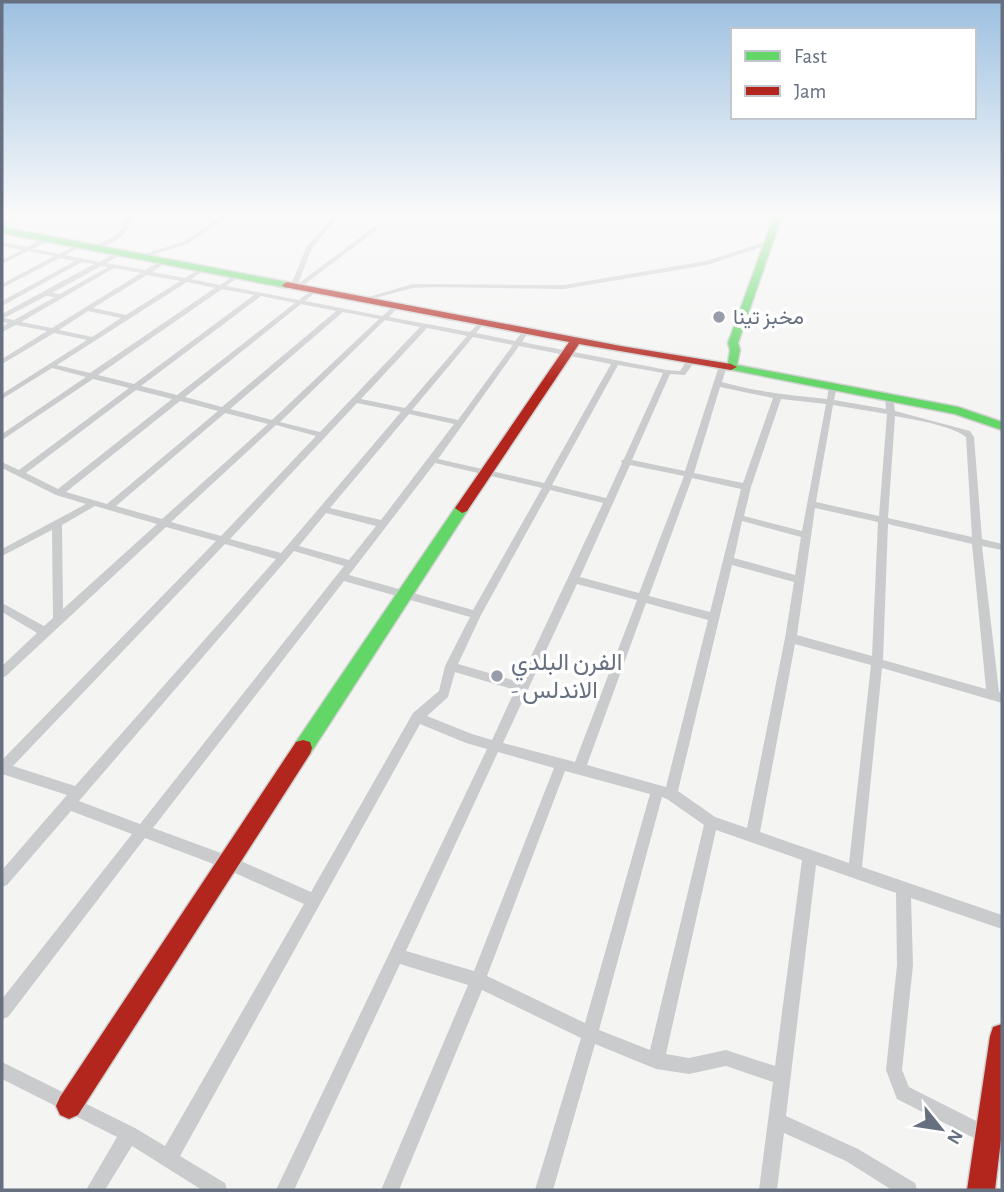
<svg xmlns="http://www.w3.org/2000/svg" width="1004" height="1192" viewBox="0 0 1004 1192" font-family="'Alegreya Sans',Vazirmatn,sans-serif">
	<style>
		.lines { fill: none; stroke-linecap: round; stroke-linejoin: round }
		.fast-casing { stroke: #d0d1d1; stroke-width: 3 }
		.jam-casing { stroke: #d0d1d1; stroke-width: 3 }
		.street { fill: #cacbcd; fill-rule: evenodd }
		.fast { fill: #63d668; fill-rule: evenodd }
		.jam { fill: #b3261e; fill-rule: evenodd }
		.poi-dot { fill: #989ea9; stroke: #fff; stroke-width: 2.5 }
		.labels { text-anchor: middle; stroke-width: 7; stroke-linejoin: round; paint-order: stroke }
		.far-poi-label { font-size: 21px; fill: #667081; stroke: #fff; text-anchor: start }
		.poi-label { font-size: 24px; fill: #667081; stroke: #fff; text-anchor: start }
	</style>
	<rect width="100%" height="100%" fill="#f4f4f3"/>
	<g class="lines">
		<g class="fast-casing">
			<g id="fast">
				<path d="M774,216H782L738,343L740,350L737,365L958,407L1002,422V430L955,414L727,369L730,350L728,343Z"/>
				<path d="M2,227L287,282L292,285L287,288L2,233Z"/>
				<path d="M462,503L469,508L310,754L303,756L296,754L294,748L296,742L457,505Z"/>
			</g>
		</g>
		<g class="jam-casing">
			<g id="jam">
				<path d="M287,282L621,346L731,364L737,367L731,370L579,344L467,511L462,513L455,508L569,342L284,287L282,285Z"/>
				<path d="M303,740L310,742L312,748L310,754L78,1115L69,1119L60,1115L56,1106L60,1097L296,742Z"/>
				<path d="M1002,1024V1131L995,1190H967L990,1036L993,1027Z"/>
			</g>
		</g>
		<g class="street">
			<path d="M14,216H20L2,227V223Z"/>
			<path d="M124,216H130C133,236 108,247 91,249V247C106,240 126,235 124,216Z"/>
			<path d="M222,216H228L187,244L138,259L135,257L183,242Z"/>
			<path d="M333,216H339L312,248L298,284L374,227L379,228L301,287L292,286L291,285L306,248Z"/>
			<path d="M48,237L51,239L50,240L33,249L59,254L80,243L82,244V246L65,255L99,262L120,251L122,252V254L106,263L145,270L165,259L168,261L167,262L152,272L185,278L203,267L205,268V270L191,279L220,285L238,273L240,274V276L226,286L299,300L315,288L318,290L317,291L305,301L382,316L396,304L399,306L389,317L470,332L482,320L485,322L476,333L515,341L524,330L526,329L529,331L522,342L667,370L680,371L688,359H694L695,361L685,375L670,374L632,460L685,471L719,366L723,364L727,366L722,382C756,392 791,395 827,399L829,386L833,384L837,386L834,400L886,409L885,397L889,395L893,397L895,411L970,431L974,437L982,539L1002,544V550L982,546L999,692L1002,693V703L882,668L862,867L1002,915V929L911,898L913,965L902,1070L909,1087L994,1130L997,1136L994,1142L988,1145L982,1142L897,1099L886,1070L897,965L896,893L816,865L786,1116L858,1149L915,1183L917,1190H892L846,1161L784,1133L777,1190H759L773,1082L726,1066L689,1074L656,1069L595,1044L553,1190H535L581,1038L482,990L399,1190H381L468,985L400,964L294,1190H276L487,749L466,743L420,724L180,1156L225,1183L227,1190H202L132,1146L105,1190H86L117,1137L2,1079V1062L135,1128L165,1146L304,904L224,868L145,838L8,1017L2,1019V999L132,834L71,811L7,885L2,887V870L67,795L2,774V760L216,541L166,527L6,676L2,678V666L37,633L2,612V603L44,626L53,618L52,530L2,556V549L86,504L56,495L2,468V462L19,470L129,388L93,379L2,440V434L86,377L52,368L2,399V394L87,340L54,333L2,364V359L47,331L16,325L2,332V327L8,323L2,322V314L94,264L82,262L2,306V301L75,261L60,258L2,288V284L54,256L28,251L2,264V260L22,250L2,246V242L27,247ZM101,266L108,267L60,294L52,293ZM114,268L141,273L52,328L21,322ZM147,275L180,281L126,315L93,308ZM187,282L215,288L90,373L57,365ZM222,289L254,295L134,384L98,375ZM46,296L55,297L14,320L4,318ZM261,296L295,303L177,395L141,386ZM301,304L336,311L222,407L185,397ZM88,311L121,318L92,337L59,330ZM343,312L379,319L272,420L230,409ZM385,320L420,327L320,432L280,422ZM427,328L467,336L405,408L361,399ZM473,337L513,345L458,420L412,410ZM519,346L611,364L544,483L438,459ZM618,365L663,373L624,459L621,461L622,463L606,498L552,485ZM720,387L773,398L743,483L694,473ZM136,390L172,399L58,489L26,473ZM781,399L826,404L802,531L744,516L751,487ZM180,401L218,411L107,504L66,492ZM357,403L401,412L281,553L230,539ZM833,405L887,414L879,516L816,502ZM225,413L268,424L162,519L116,506ZM409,414L454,424L381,520L330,508ZM895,416C915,420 950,425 966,437L972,537L888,518ZM276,425L316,436L221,536L171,522ZM435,463L542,488L473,610L349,575ZM630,465L684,476L639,593L580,577ZM692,478L741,489L710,612L649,596ZM550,490L603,503L519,682L458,664L481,615ZM95,506L157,524L63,609L62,525ZM815,508L878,522L872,656L797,635ZM326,513L376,526L349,560L299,546ZM742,521L801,537L795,575L734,558ZM888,524L972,544L986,689L883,660ZM225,544L276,559L75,786L13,766ZM294,551L344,566L140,824L79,801ZM732,565L794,582L785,638L747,828L715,817L678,791ZM344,581L470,617L445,666L439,691L413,713L311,892L232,857L153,828ZM577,584L637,600L575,762L503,743ZM646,603L708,620L666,787L587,765ZM795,644L871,665L849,863L760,832ZM455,672L515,690L492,740L472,734L427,716L448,697ZM498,752L554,768L474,971L406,951ZM565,771L650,794L585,1023L487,976ZM662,797L667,799L704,825L650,1050L599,1030ZM716,830L802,860L775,1066L726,1050L689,1058L666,1054Z"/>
			<path d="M769,241L772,243L771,244L707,265L564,289L433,287L413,288L364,301L361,299L413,284L564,285L706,261Z"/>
		</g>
		<use href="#fast" class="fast"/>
		<use href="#jam" class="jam"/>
	</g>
	<linearGradient id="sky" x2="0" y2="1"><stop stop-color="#9dc0e1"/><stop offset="0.56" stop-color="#fafafa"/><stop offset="1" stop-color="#fafafa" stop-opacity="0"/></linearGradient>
	<rect width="1004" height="383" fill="url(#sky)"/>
	<g class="poi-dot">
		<circle cx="719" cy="317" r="7"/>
		<circle cx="497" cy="676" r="7"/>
	</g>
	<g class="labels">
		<g class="far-poi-label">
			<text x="733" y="324">مخبز تينا</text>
		</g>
		<g class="poi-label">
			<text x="511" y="670">الفرن البلدي<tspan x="511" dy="28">- الاندلس</tspan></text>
		</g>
	</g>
	<rect width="1004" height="1192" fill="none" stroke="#667081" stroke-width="7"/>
	<rect x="731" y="28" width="245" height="91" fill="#ffffff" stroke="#c2c6cd" stroke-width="2"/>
	<rect x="745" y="51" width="35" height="10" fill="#63d668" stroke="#c2c6cd" stroke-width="2"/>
	<text x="794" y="63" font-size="21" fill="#667081">Fast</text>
	<rect x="745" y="86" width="35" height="10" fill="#b3261e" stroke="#c2c6cd" stroke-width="2"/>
	<text x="794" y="98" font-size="21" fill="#667081">Jam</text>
	<g transform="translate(941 1129) rotate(120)" stroke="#ffffff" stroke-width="5" paint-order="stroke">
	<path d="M0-5L12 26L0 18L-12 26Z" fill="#667081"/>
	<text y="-10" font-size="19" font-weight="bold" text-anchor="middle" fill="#667081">N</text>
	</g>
</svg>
